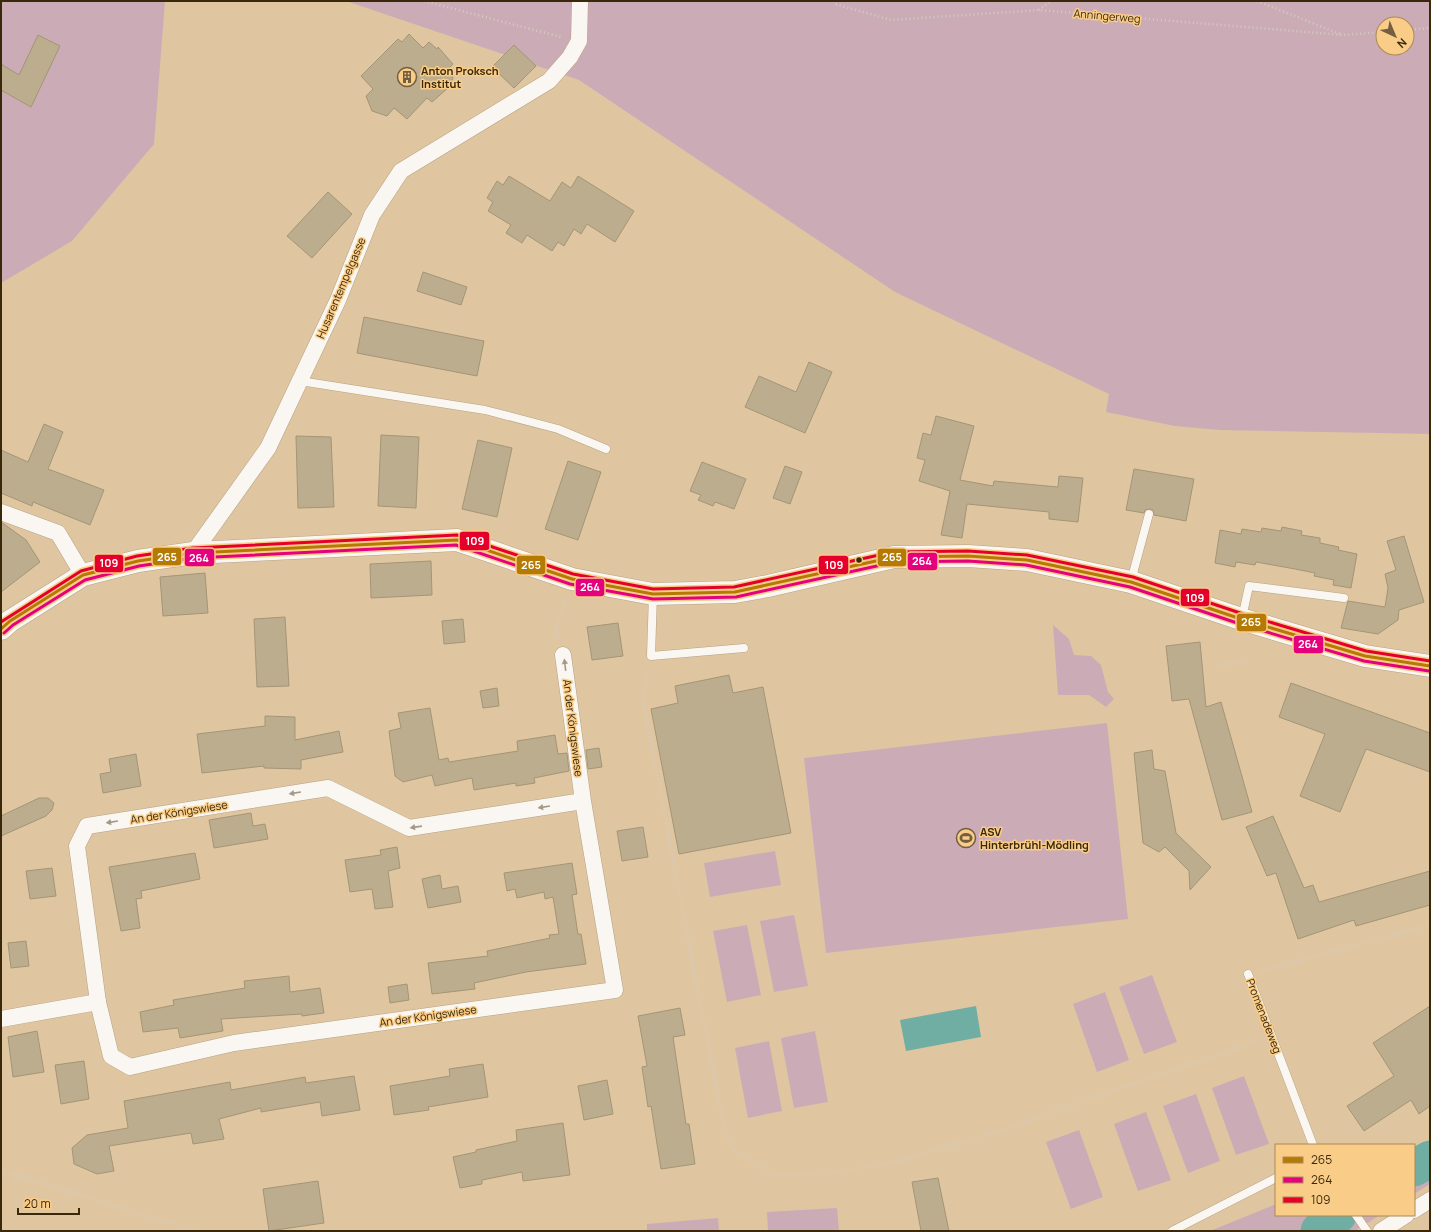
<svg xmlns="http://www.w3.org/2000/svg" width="1431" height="1232" viewBox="0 0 1431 1232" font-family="Manrope,sans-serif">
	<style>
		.green { fill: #cbacb6; fill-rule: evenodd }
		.water { fill: #70aea4 }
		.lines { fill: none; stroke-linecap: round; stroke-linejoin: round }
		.river { stroke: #70aea4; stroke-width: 37 }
		.building { fill: #bcad8e; stroke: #a49575 }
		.lane-casing { stroke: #b5a283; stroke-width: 9 }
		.street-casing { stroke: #b5a283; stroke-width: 17 }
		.primary-casing { stroke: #b5a283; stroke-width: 23 }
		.path { stroke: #d4ccc0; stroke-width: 2.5; stroke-dasharray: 1 3; stroke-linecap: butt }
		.lane { stroke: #faf6f1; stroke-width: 8 }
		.street { stroke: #faf6f1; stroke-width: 16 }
		.primary { stroke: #faf6f1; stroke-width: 22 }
		.bus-1-casing { stroke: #f9cc87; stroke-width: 6 }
		.bus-2-casing { stroke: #f9cc87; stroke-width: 6 }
		.bus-3-casing { stroke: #f9cc87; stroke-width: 6 }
		.bus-1 { stroke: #b47a04; stroke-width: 3 }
		.bus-2 { stroke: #e5007d; stroke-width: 3 }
		.bus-3 { stroke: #e4002b; stroke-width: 3 }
		.oneway { fill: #a39989 }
		.bus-dot { fill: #39280a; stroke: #f9cc87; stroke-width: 1.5 }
		.labels { text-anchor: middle; stroke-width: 3; stroke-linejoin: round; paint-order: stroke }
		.street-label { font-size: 11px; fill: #39280a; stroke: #f9cc87 }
		.poi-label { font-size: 11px; font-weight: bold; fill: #39280a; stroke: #f9cc87; text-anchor: start }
		.line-badge { stroke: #f9cc87; stroke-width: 1.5 }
		.badge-label { font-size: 11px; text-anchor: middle; font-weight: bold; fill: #fff }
	</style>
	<rect width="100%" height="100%" fill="#dfc6a1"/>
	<g class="green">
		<path d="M1,1H165L154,144L72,241L1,283Z"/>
		<path d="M346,1H1430V434L1220,430L1175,426L1106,412L1109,394L895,292L579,80ZM1383,24H1407V48H1383Z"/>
		<path d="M1053,625L1069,639L1074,655L1091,656L1101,665L1108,692L1114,699L1106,707L1089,695H1058Z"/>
		<path d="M1107,723L1128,919L826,953L804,758Z"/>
		<path d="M775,851L781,885L710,897L704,863Z"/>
		<path d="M794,915L808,986L774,992L760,921Z"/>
		<path d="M747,925L761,995L727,1002L713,931Z"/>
		<path d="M1152,975L1177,1042L1144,1054L1119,987Z"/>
		<path d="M1105,992L1129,1060L1097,1072L1073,1004Z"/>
		<path d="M815,1031L828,1102L794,1108L781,1038Z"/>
		<path d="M769,1041L782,1111L748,1118L735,1048Z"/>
		<path d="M1244,1076L1269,1144L1236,1155L1212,1088Z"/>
		<path d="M1196,1094L1220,1161L1188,1173L1163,1106Z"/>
		<path d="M1146,1112L1171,1180L1138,1191L1114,1124Z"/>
		<path d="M1079,1130L1103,1197L1071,1209L1046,1142Z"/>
		<path d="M1430,1143V1184L1414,1194V1153Z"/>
		<path d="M1276,1204V1215H1380L1355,1231H1210Z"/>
		<path d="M837,1208L839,1231H768L767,1212Z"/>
		<path d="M718,1218L719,1231H647V1224Z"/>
	</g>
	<path class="water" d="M976,1006L981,1037L906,1051L900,1020Z"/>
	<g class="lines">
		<g class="river">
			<path d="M1414,1168L1430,1159"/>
			<path d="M1319,1231L1338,1215"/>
		</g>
	</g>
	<g class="building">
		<path d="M409,34L423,48L429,42L437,49L438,47L453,64L449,68L453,78L449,87L432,102L427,98L407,119L394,108L387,116L372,111L366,96L373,89L361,76L398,39L402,42Z"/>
		<path d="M38,35L60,46L31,107L1,90V64L19,75Z"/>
		<path d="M514,45L536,66L514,88L492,67Z"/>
		<path d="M509,176L550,201L562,182L571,188L578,176L634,211L615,242L587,224L581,234L574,229L564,246L558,242L552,251L527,235L522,243L506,233L511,225L488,211L493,202L487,198L497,181L503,185Z"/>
		<path d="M328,192L352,214L312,258L287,236Z"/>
		<path d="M423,272L467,287L461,305L417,291Z"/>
		<path d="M364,317L484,341L477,376L357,353Z"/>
		<path d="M809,362L832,372L805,433L745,407L759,376L796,392Z"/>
		<path d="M936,416L974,426L960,480L993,486L994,481L1058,487L1059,476L1083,478L1078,522L1049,519V512L967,504L962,538L941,535L950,491L919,481L925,460L917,458L923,433L931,435Z"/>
		<path d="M44,424L63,432L48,469L104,490L90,525L33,502L32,506L1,493V450L28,462Z"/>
		<path d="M381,435L419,437L416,508L378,506Z"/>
		<path d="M296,436L331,437L334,507L298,508Z"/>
		<path d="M478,440L512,448L497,517L462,509Z"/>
		<path d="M568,461L601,472L578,540L545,529Z"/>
		<path d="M702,462L746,479L734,509L715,502L713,506L698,500L701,495L690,491Z"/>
		<path d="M785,466L802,472L790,504L773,498Z"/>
		<path d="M1134,469L1194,479L1186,521L1154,515L1153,510L1150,509L1145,510L1144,513L1126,510Z"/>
		<path d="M1,522L26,540L40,562L1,592Z"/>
		<path d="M1282,527L1302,531L1301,535L1320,538V543L1339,547L1338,550L1357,554L1351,588L1333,585L1334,580L1314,576L1315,573L1295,569L1256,562L1255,565L1236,562L1235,567L1215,563L1220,530L1241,534L1242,529L1261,532L1262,528L1281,531Z"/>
		<path d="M1404,536L1424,602L1399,610L1398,620L1378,634L1341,628L1348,601L1385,607L1388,588L1385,574L1396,570L1387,541Z"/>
		<path d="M431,561L432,595L371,598L370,564Z"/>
		<path d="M205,573L208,613L163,616L160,577Z"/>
		<path d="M285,617L289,686L257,687L254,619Z"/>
		<path d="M463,619L465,642L444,644L442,621Z"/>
		<path d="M618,623L623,656L592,660L587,627Z"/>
		<path d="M1200,642L1206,707L1221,702L1252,812L1222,820L1189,699L1172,701L1166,646Z"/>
		<path d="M729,675L733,693L763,687L791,833L679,854L651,709L678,703L675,686Z"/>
		<path d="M1291,683L1430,733V772L1366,749L1340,812L1300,796L1325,734L1279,717Z"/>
		<path d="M497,688L499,706L483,708L480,691Z"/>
		<path d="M430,708L439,760L448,758L449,762L518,751L517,741L555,735L558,754L567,753L569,771L534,778L535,783L516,786V783L474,790L472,778L435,786L432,775L403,782L395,776L389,731L401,728L398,713Z"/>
		<path d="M265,716L295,717V740L339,731L343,752L301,760V769L264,768V766L202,773L197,734L265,726Z"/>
		<path d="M599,748L602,767L588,769L586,750Z"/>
		<path d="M1152,750L1154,769L1165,771L1176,833L1211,867L1190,890L1189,871L1165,847L1159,852L1143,843L1134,753Z"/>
		<path d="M136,754L141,786L103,793L100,774L111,772L109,759Z"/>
		<path d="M39,798H48L54,803L52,810L46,816L1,836V816Z"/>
		<path d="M251,813L253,826L265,824L268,839L214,848L209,820Z"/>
		<path d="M1273,816L1304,888L1313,885L1319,902L1430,871V905L1356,926L1354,920L1298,939L1276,873L1267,876L1246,827Z"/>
		<path d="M643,827L648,857L622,861L617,831Z"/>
		<path d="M397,847L400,868L388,871L393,907L375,909L372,889L350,892L345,860L381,855L380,850Z"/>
		<path d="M195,853L200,879L141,891L142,898L136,899L140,928L121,931L109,867Z"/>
		<path d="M572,863L577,894L572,895L578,934H581L586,964L526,972L474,983L475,989L432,994L428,963L488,956L487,951L550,938L549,935L559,934L553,897L545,899L544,892L517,898L515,889L507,891L504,873Z"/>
		<path d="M52,868L56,896L30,899L26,871Z"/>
		<path d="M440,875L442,889L458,886L461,902L428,908L422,879Z"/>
		<path d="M26,941L29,966L11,968L8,943Z"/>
		<path d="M289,976L290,992L320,988L324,1013L302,1016V1014L221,1019L223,1031L180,1038L178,1028L143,1032L140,1012L174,1005L173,1000L245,988L244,981Z"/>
		<path d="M407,984L409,1000L390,1003L388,987Z"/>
		<path d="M1430,1006V1106L1419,1114L1411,1100L1364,1131L1347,1106L1394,1076L1373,1043Z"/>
		<path d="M680,1008L685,1035L673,1037L686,1124H689L695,1164L661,1169L651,1106L648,1107L642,1067L647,1066L638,1016Z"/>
		<path d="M37,1031L44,1072L13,1077L8,1037Z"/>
		<path d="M84,1061L89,1099L61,1104L55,1065Z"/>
		<path d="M483,1064L488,1097L428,1107L429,1110L394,1115L390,1086L450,1076L449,1069Z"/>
		<path d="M354,1076L360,1110L322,1116L320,1102L261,1112V1108L219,1119L224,1139L193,1144L191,1133L109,1146L114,1171L97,1174L74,1164L72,1148L87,1135L128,1128L124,1101L230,1082L231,1090L305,1077L306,1083Z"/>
		<path d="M607,1080L613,1114L584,1120L578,1086Z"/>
		<path d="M563,1123L570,1175L523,1181L522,1172L482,1180V1184L460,1188L453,1157L476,1152V1150L517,1141L516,1130Z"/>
		<path d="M938,1178L949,1231H921L912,1182Z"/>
		<path d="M318,1181L324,1223L269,1231L263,1189Z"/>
	</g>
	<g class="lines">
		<g class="lane-casing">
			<g id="lane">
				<path d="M300,381L485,410L558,429L606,449"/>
				<path d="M1131,581L1149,514"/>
				<path d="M653,594L651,656L744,648"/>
				<path d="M1242,618L1249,586L1344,598"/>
				<path d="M1248,974L1313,1145"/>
				<path d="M1356,1215L1367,1231"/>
				<path d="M1172,1231L1276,1178"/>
			</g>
		</g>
		<g class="street-casing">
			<g id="street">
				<path d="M1,512L58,533L83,575"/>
				<path d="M193,553L268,448L338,300L372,215L401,171L549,81L570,57L579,41L580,1"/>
				<path d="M563,655L583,801L615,990L234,1043L130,1067L111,1056L98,1002L77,846L87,826L328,788L409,828L583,801"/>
				<path d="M1,1019L98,1002"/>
				<path d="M1414,1210L1430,1200"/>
				<path d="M1381,1231L1406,1215"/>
			</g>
		</g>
		<g class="primary-casing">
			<path id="primary" d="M1,629L10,621L83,575L138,561L193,553L457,540L572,579L653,594L735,592L768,586L894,557L968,556L1027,560L1131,582L1241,619L1365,656L1430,666"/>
		</g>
		<g class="path">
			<path d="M424,1L561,37"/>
			<path d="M834,1L835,4L891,20L1039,10L1343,35L1383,32"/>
			<path d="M1257,1L1340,34"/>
			<path d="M1039,10L1051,1"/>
			<path d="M1407,30L1430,28"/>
			<path d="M558,639L556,631L566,598"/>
			<path d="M1220,665L1247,659"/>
			<path d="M648,669L643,701L724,1128L730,1145L744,1157L777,1176L839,1172L899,1161L996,1132L1259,1040"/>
			<path d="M1261,971L1430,925"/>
			<path d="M1,1171L198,1231"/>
			<path d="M452,1231H455"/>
		</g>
		<use href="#lane" class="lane"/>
		<use href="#street" class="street"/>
		<use href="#primary" class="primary"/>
		<g class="bus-1-casing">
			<path id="bus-1" d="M1,629L10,621L83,575L138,561L193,553L457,540L572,579L653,594L735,592L894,557L968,556L1027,560L1131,582L1241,619L1365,656L1430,666"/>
		</g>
		<g class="bus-2-casing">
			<path id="bus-2" d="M4,633L13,625L85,580L139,566L193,558L456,545L570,584L653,599L736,597L895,562L968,561L1026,565L1130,587L1240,624L1364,661L1429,671"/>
		</g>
		<g class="bus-3-casing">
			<path id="bus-3" d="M1,622L81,571L137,556L193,548L457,535L573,574L653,589L734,587L893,552L968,551L1027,555L1133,577L1243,614L1366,651L1430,661"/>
		</g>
		<use href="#bus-1" class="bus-1"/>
		<use href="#bus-2" class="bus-2"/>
		<use href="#bus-3" class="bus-3"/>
	</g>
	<defs><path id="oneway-solid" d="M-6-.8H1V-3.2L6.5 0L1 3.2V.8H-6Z"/></defs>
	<g class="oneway">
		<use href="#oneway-solid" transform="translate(565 665) rotate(-97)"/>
		<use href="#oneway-solid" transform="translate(295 793) rotate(171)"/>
		<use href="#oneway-solid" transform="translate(544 807) rotate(171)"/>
		<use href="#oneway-solid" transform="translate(112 822) rotate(171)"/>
		<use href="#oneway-solid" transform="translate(416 827) rotate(172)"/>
	</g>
	<defs>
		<g id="building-ring" transform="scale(1)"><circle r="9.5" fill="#f9cc87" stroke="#735f3f" stroke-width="1.5"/><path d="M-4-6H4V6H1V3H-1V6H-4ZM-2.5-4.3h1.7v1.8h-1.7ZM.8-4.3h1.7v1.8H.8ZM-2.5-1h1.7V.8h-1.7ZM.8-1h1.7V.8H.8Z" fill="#735f3f"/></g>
		<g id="stadium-ring" transform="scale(1)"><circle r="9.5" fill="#f9cc87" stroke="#735f3f" stroke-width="1.5"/><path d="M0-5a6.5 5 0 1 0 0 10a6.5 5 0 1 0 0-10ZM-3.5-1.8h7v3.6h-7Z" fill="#735f3f"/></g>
	</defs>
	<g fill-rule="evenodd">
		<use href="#building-ring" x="407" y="77"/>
		<use href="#stadium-ring" x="966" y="838"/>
	</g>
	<circle class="bus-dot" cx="859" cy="560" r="3.5"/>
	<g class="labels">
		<g class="street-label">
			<text transform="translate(1107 16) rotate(5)" y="4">Anningerweg</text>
			<text transform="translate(341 288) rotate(-67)" y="4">Husarentempelgasse</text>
			<text transform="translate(573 728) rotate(83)" y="4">An der Königswiese</text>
			<text transform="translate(179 812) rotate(-9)" y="4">An der Königswiese</text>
			<text transform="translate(428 1016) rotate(-8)" y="4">An der Königswiese</text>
			<text transform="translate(1264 1016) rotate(69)" y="4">Promenadeweg</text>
		</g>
		<g class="poi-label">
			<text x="421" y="75">Anton Proksch<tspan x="421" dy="13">Institut</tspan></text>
			<text x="980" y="836">ASV<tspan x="980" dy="13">Hinterbrühl-Mödling</tspan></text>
		</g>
	</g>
	<g class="line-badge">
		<rect x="459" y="531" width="31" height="20" rx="4" fill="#e4002b"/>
		<rect x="152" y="547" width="30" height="19" rx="4" fill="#b47a04"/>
		<rect x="877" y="548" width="30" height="19" rx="4" fill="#b47a04"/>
		<rect x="184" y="548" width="31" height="19" rx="4" fill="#e5007d"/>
		<rect x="907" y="552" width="31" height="19" rx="4" fill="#e5007d"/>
		<rect x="94" y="554" width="30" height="19" rx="4" fill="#e4002b"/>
		<rect x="516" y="555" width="30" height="20" rx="4" fill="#b47a04"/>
		<rect x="818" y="555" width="31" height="20" rx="4" fill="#e4002b"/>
		<rect x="575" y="578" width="30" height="19" rx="4" fill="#e5007d"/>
		<rect x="1180" y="588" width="30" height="19" rx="4" fill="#e4002b"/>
		<rect x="1236" y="613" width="31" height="19" rx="4" fill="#b47a04"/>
		<rect x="1293" y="635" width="31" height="19" rx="4" fill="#e5007d"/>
	</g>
	<g class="badge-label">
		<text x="475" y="545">109</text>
		<text x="167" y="561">265</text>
		<text x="892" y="561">265</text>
		<text x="199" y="562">264</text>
		<text x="922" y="565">264</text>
		<text x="109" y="567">109</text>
		<text x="531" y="569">265</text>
		<text x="834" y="569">109</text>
		<text x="590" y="591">264</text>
		<text x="1195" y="602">109</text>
		<text x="1251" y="626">265</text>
		<text x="1308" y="648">264</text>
	</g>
	<rect width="1431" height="1232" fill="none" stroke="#39280a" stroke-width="4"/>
	<rect x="1275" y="1144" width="140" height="72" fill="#f9cc87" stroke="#ac8a55"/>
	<rect x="1283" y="1157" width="20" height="6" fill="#b47a04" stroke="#ac8a55"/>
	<text x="1311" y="1164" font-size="12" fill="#39280a">265</text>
	<rect x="1283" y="1177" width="20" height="6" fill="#e5007d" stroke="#ac8a55"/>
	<text x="1311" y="1184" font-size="12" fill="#39280a">264</text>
	<rect x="1283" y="1197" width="20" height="6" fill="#e4002b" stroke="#ac8a55"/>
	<text x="1311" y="1204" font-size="12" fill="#39280a">109</text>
	<g transform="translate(1395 36) rotate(136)"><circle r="19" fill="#f9cc87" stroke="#ac8a55"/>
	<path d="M0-3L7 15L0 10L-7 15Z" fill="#735f3f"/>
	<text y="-6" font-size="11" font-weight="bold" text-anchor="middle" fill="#39280a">N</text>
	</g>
	<path d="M18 1208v6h61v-6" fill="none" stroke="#39280a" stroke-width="2"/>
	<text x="24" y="1208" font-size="12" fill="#39280a" stroke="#f9cc87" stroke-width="3" paint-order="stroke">20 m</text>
</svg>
